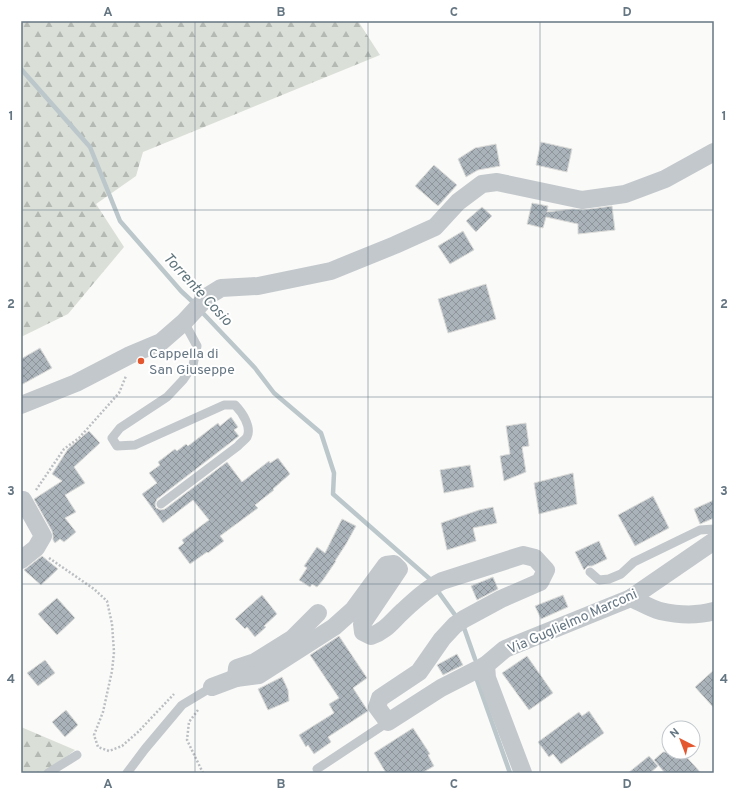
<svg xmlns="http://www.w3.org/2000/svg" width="735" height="794" viewBox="0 0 735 794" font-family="Overpass,sans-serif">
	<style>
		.forest { fill: url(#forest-firs) }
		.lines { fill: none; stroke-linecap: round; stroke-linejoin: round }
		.stream { stroke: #bbc7cb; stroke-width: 4.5 }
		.building { fill: url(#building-cross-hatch); stroke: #dcdcda }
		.path { stroke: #bbbfc2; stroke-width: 2.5; stroke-dasharray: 2 2; stroke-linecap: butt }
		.service { stroke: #c3c8cc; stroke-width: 9 }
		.minor { stroke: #c3c8cc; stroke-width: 18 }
		.grid { fill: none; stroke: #657683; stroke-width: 1; stroke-opacity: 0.55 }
		.poi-dot { fill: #e4572e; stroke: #fff; stroke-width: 1.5 }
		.labels { text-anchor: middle; stroke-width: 4; stroke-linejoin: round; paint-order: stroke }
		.poi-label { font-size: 14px; fill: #657683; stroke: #fff; text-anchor: start }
		.street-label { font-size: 14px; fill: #657683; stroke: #fff }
		.water-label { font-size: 15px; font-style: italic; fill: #60757c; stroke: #fff }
		.neatline { fill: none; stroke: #657683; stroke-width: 1.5 }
		.grid-label { font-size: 13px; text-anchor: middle; font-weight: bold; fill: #657683 }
	</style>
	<defs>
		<pattern id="forest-firs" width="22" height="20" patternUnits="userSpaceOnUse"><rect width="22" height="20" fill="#dadfd7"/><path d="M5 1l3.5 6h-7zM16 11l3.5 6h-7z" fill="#b4b9b4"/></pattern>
		<pattern id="building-cross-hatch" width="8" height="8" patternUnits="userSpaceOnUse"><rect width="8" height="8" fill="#aab3b9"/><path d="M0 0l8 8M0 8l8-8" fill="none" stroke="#8e969c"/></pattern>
	</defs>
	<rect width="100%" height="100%" fill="#fafaf8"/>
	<g class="forest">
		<path d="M21,21H358L380,55L143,152L136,176L96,204L124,247L68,314L23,336L21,335Z"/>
		<path d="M21,727L75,750L45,773H21Z"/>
	</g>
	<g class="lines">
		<g class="stream">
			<path d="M21,69L90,147L120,221L181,291L195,304"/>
			<path d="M200,310L255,368L274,393L321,433L334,473L333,494L431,580"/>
			<path d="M437,590L458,619"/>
			<path d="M463,625L475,659"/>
			<path d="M477,680L510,773"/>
		</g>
	</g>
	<g class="building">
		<path d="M541,142L572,149L567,172L536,165Z"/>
		<path d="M496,144L500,166L478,170L466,177L458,159L475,148Z"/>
		<path d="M434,165L457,185L438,206L415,186Z"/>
		<path d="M532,203L548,206L547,212L573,209L583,210L612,206L615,230L578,234V224L546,217L543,228L527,224Z"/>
		<path d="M482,207L492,216L476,232L466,221Z"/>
		<path d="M463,231L474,250L450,264L438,246Z"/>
		<path d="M486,284L496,319L448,333L438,299Z"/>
		<path d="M40,348L52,368L21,385V359Z"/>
		<path d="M231,417L238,427L234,430L239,436L157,499L155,504L156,508L161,510L165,509L227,462L242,482L269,461L270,463L278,458L290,474L273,489L274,490L255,505L258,508L220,536L224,541L208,553L207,552L190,564L178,548L184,543L182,540L209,520L193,500L163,523L142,494L157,483L149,473L160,465L158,462L175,449L177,451L186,444L188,446L218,423L220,426Z"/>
		<path d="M526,423L529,446L522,447L526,472L504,481L500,456L510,454L506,426Z"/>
		<path d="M89,431L100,443L74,467L85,483L65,495L76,512L65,518L76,532L64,542L60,539L55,543L53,540V536L52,531L34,499L62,481L52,474L68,449Z"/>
		<path d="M470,465L474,487L444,493L440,470Z"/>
		<path d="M573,473L577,504L539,514L534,483Z"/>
		<path d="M653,496L669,528L635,546L618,515Z"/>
		<path d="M714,500V518L700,524L694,509Z"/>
		<path d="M493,507L497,523L473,528L476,541L447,550L441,523L479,510Z"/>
		<path d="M342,519L356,526L346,544L335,561H336L323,580L317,587L312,584L310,587L299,580L307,568L304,566L317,547L325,553Z"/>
		<path d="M599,541L607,559L592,566H588L584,570L575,552Z"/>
		<path d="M42,556L58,569L41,585L24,570Z"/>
		<path d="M493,577L498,589L477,600L471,586Z"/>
		<path d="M262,595L277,614L264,626L266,627L255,637L247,627L245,629L235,619Z"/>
		<path d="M563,595L568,607L541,619L535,606Z"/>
		<path d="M57,598L75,618L57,635L38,614Z"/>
		<path d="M339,636L367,678L353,688L368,711L328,737L331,742L314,754L308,745L306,747L299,735L334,713L329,704L339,698L310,655Z"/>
		<path d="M457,654L463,665L443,675L437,665Z"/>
		<path d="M527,656L553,693L529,710L502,673Z"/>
		<path d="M45,660L55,673L38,686L27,673Z"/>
		<path d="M714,670V708L695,687Z"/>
		<path d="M282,677L288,690L289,701L268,710L258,689Z"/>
		<path d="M66,710L78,725L65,737L52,722Z"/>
		<path d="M589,711L604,733L561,764L553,754L549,757L538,742L579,712L582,716Z"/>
		<path d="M413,728L430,754L428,755L434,766L422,773H386L374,753Z"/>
		<path d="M663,752H682L701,773H665L654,760Z"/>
		<path d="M649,756L658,766L650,773H628Z"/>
	</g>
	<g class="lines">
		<g class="path">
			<path d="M36,490L64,449L79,438L119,393L126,376"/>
			<path d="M49,558L94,589L107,601L112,624L114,652L112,671L103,712L94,735L98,747L109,751L122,746L138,732L174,694"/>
			<path d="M198,710L189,722L187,740L203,773"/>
		</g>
		<g class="service">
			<path d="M161,504L238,446C240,443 245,440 247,437C252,427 242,412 235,405H224L135,445L117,446L112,438L120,428L167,397L183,380L193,365L197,346L184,322"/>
			<path d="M590,572L599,580L609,579L621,574L634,562L700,530L714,529"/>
			<path d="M317,769L388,722"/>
			<path d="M48,773L77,755"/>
			<path d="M127,773L145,749L182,705L212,687"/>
		</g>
		<g class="minor">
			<path d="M21,405L76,383L130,355L161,342L184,322L208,296L221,288L258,286L331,271L395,245L435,227L458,202L482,184L497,182L582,200L625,194L665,179L714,152"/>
			<path d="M21,560L36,548L43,536L23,500"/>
			<path d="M631,598C640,602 650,608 660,611C678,615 697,616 714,611"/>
			<path d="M236,678L237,668L255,662L292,639L318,613"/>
			<path d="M212,687L236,678L259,675L334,627L353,610L386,565L394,564L399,569L362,624L363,632L371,636C386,631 392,621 403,611C415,600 428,588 442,581L523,555L535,558L546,570L540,582L501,599L464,619L455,625L442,639L419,672L380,698L377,707L388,722L441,688L486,665"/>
			<path d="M523,773L487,678L486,665L505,649L631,598L714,541"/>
		</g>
	</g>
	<path class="grid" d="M195,21V773M368,21V773M540,21V773M21,210H714M21,397H714M21,584H714"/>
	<circle class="poi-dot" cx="141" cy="361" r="4"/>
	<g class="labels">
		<g class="poi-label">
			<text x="149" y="358">Cappella di<tspan x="149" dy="16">San Giuseppe</tspan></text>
		</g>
		<g class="street-label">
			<text transform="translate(572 621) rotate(-24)" y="5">Via Guglielmo Marconi</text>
		</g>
		<g class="water-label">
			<text transform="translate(198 289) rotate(47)" y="5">Torrente Cosio</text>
		</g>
	</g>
	<rect width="735" height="794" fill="none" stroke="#ffffff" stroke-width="44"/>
	<g transform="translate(681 740) rotate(318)"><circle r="19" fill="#ffffff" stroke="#c1c8cd"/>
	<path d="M0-3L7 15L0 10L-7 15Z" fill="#e4572e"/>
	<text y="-6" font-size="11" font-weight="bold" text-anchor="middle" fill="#657683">N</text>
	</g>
	<rect x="22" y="22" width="691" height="750" class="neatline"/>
	<g class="grid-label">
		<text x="108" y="16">A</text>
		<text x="281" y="16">B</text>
		<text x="454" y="16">C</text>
		<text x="627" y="16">D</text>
		<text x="11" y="120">1</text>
		<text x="724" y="120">1</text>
		<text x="11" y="308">2</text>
		<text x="724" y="308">2</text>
		<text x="11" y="495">3</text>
		<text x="724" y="495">3</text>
		<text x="11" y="683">4</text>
		<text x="724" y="683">4</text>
		<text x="108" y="788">A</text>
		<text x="281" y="788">B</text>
		<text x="454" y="788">C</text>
		<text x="627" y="788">D</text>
	</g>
</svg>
